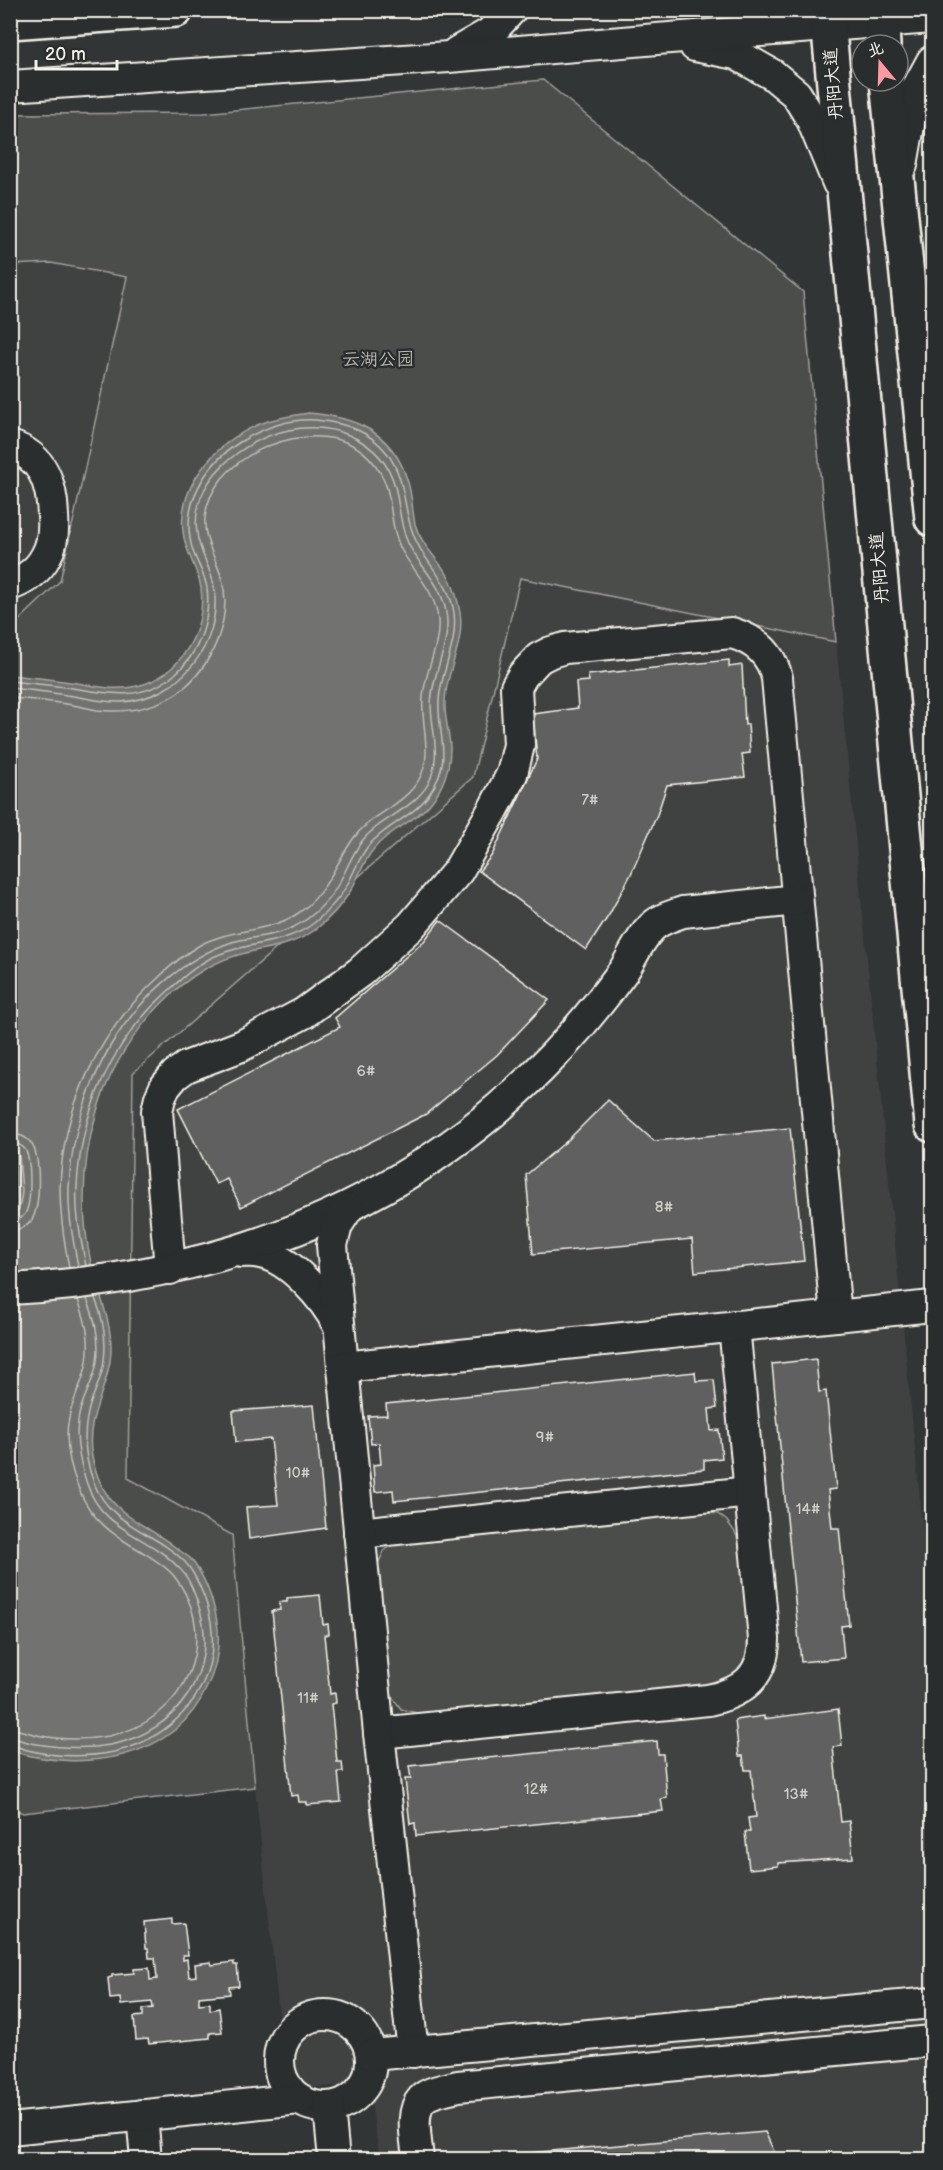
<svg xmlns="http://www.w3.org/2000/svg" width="943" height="2170" viewBox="0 0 943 2170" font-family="'Balsamiq Sans','LXGW WenKai TC',sans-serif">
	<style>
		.built { fill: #404242 }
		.green { fill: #4b4d4c; stroke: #a09f9a; stroke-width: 1.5 }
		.water { fill: #727370; stroke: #a6a5a0; stroke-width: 1.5 }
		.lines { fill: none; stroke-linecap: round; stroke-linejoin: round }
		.shore { stroke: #c0bfb8; stroke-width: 1.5 }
		.building { fill: #5f605f; stroke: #f4f1e8; stroke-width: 1.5 }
		.minor-casing { stroke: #f4f1e8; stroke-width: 34 }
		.major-casing { stroke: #f4f1e8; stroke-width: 38 }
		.highway-casing { stroke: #f4f1e8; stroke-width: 38 }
		.minor { stroke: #2a2d2e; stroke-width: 30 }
		.major { stroke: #2a2d2e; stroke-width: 33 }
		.highway { stroke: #2a2d2e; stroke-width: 33 }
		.labels { text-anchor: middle; stroke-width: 5; stroke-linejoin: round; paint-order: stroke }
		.number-label { font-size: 15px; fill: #cfcdc6 }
		.street-label { font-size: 18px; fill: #f4f1e8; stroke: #2a2d2e }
		.park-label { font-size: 18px; fill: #b9b8b1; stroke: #2a2d2e }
	</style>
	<rect width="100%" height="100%" fill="#323535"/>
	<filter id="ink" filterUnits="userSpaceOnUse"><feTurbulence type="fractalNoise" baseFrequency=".0167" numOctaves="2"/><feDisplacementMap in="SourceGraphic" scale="12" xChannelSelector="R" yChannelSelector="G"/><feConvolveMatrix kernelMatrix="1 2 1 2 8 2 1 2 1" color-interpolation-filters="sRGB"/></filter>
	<g filter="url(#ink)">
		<g class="built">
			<path d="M51,263L127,276L60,582L11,628V265Z"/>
			<path d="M520,578L836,642L932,1622V2159H380L368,2084L287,2089L255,1787L232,1535L128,1479L133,1073L473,777Z"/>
		</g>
		<g class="green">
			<path d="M543,80L803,292L836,642L520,578L473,777L133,1073L128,1478L232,1535L255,1787L23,1813L10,1808L11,628L60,581L127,277L51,263L11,265V114L204,113Z"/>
			<path d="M692,1511L718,1514L727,1521L735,1532L742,1550L750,1636V1654L731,1683L432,1717L401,1709L393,1698L384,1675L376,1584L378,1564L384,1551L394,1544Z"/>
			<path d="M89,2151L90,2159H11Z"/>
		</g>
		<path class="water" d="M309,413C354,417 392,431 407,479C412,493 412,509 415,524C421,545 438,559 449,577C454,587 458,601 460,612C465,645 446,670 445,701C444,716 449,731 450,746C451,766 443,789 429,805C413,823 388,830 373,850C363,862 359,877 351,890C342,905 329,919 315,930C290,948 265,947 238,955C173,973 115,1048 97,1111C82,1161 80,1212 91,1263C98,1294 112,1320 111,1352C109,1389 84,1418 92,1457C105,1515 135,1516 175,1547C180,1551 185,1554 190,1558C203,1573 212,1596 216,1616C221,1640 218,1664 207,1687C174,1762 81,1772 11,1751L10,1220C17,1195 18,1167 10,1141V675C30,677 50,679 70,682C93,685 114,692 137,686C180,676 206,631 201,588C198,569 185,552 183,532C177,482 223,435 268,421C281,417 295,415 309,413Z"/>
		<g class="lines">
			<g class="shore">
				<path d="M10,681C29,683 48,685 66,687C105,693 140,703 174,675C199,654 211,620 207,588C205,575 197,563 193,551C179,507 204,465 240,442C263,428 290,418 316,420C344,423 369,430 387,453C407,480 402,507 414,536C425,565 449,579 454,613C458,645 441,670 439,700C437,736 454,758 430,793C415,816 387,824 369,845C359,857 354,873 346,887C338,901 327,912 314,923C283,947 243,941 209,959C192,968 179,981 165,994C110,1044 81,1112 77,1186C75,1213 81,1240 86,1266"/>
				<path d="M10,688C29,690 48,692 66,695C85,697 102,703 121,702C180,699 223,644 214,586C211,568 199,552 197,533C189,481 243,439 289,430C338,420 389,444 397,496C400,512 401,528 408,543C420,568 441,582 446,612C452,645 431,673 431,706C432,733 442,757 428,784C413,810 380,818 362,841C352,854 347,869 339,883C328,903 308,922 287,930C269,937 250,937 232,942C183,958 139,1000 112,1043C87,1086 71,1137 69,1187C68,1214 73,1241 78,1266"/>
				<path d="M10,698C29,699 47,701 66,704C76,705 86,708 97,710C127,714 163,707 186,686C214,661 232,617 222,579C216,558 203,540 205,518C210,459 296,421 348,443C370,452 385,474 389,497C392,515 393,534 402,551C415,574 436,591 438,620C440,647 425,670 423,697C420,729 437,760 413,788C396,809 369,816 353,839C334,866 326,895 297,914C268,933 231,928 200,945C184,954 170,966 157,979C98,1033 62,1108 60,1189C60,1215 64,1241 69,1267"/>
				<path d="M10,1134C19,1134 26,1136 31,1143C41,1156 41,1207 31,1221C26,1227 19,1230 10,1230"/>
				<path d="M10,1143C16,1143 20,1144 24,1148C32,1158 32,1206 24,1215C20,1220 16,1221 10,1221"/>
				<path d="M10,1150L16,1151L19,1155L22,1192L19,1210L10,1213"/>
				<path d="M10,1729C20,1729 28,1733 37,1735C60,1740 86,1740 109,1736C185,1721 223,1639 174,1576C166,1566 152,1558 141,1551C114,1536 90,1519 79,1489C70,1467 64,1441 69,1418C72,1401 81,1386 85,1370C92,1346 87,1323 78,1300"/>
				<path d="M10,1738C20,1739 28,1743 37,1744C61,1748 86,1749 110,1745C177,1733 221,1670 198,1604C194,1591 189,1577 179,1568C149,1535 103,1532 87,1484C80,1464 75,1443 78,1422C79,1405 89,1390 94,1374C102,1349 97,1323 87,1299"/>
				<path d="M10,1746C18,1746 25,1750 32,1751C58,1757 88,1757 114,1752C183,1736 230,1673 206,1602C201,1588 195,1573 185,1562C155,1531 111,1527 94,1483C83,1455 82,1427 92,1399C97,1386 103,1374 104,1360C107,1338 103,1318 95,1298"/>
			</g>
		</g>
		<g class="building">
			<path d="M729,660V667L742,665L745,725L748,724L750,753L742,754L745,777L667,785L657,815L631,874L609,915L586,950L479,871L492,855L537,759L533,714L578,708L576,682L589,681L588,675Z"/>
			<path d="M440,920L549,1000L497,1055L426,1114L241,1207L227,1179L216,1184L178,1109L340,1027L335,1018L424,941Z"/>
			<path d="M608,1100L654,1141L790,1128L804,1261L695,1272L692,1239L533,1254L526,1175L568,1140Z"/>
			<path d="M816,1359L819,1392L826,1391L836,1489L828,1490L832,1528H839L849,1625L841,1626L844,1658L801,1662L772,1364Z"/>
			<path d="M695,1372L696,1381L714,1380L717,1408L709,1409L711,1431L719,1430L722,1458L704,1460V1469L394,1501L393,1490L375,1492L373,1465L381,1464L379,1443L371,1444L368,1416L387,1415L386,1404Z"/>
			<path d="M314,1405L326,1528L249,1539L246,1507L278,1505L271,1439L236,1442L233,1411Z"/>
			<path d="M320,1595L323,1625L328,1624L329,1634L324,1635L330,1694L335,1693L336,1703L331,1704L337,1762H342L343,1772H338L341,1802L307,1805V1802H299L298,1795L291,1796L272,1611L280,1610L279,1602H287V1598Z"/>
			<path d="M838,1709L842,1746L833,1747L841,1822L849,1821L853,1858L778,1863V1866L749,1869L745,1832H750L748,1818L756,1817L751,1770H745L743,1756H739L735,1720L764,1716V1719Z"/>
			<path d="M657,1741L658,1754H663L667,1798L661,1799L663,1811L416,1836L415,1823L410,1824L405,1779H411L409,1766Z"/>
			<path d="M172,1919V1924L184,1923L188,1955H183V1960L187,1959L189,1977L196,1976L195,1964L211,1962L212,1965L234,1962V1965H237L239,1986L229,1987L230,1994L199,1997V2004L210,2003V2010L219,2008L222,2032L210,2033V2038L149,2044L148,2039L136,2040L134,2017L143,2016V2009L153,2008L152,2002L121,2005L120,1998L110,1999L108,1978L112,1977V1975L134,1973V1969L149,1968L150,1980L157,1979L155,1958H149L148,1948H146L144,1922Z"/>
			<path d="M765,2132L778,2160H452Z"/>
		</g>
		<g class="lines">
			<g class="minor-casing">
				<g id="minor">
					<path d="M695,46L736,54L773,75L796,94L812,120L838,183"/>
					<path d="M457,52L490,33L511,10"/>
					<path d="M10,86L449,57L657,39L932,18"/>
					<path d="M902,165L915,92L932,61"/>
					<path d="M10,446C44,456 52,485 53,516C54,530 53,544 46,556C39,570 25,580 10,585"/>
					<path d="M241,1252C247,1252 254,1251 260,1253C290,1258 325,1299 338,1325"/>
					<path d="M170,1269L157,1111L160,1098L165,1087L175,1075L186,1067L241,1046L304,1013L360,972L411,926L458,871L493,810L512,774L519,745L516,687L523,675L539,658L551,652L565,648L732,633C755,640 771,653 777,678L836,1316"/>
					<path d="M10,1289C220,1278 408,1209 555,1054C579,1028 603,999 624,970C633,956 639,940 651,928C659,919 672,916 683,912L797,900"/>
					<path d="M343,1367L332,1245L337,1225L348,1208"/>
					<path d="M359,1533L750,1492"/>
					<path d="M379,1733L708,1700C742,1693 764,1677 764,1639L734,1326"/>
					<circle cx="325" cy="2061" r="46"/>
					<path d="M413,2052L379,1733L343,1367L932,1306"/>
					<path d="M372,2055L932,2003"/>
					<path d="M329,2107L334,2160"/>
					<path d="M142,2115L146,2160"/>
					<path d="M10,2129L300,2099"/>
					<path d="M418,2160C417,2142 409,2113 422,2099C430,2091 447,2089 458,2086L932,2041"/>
				</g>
			</g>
			<g class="major-casing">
				<g id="major">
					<path d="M827,10L932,1125"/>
					<path d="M881,10L883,45"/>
					<path d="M887,81L932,519"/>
				</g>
			</g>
			<g class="highway-casing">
				<path id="highway" d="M10,22L176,10"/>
			</g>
			<use href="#minor" class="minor"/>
			<use href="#major" class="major"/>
			<use href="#highway" class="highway"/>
		</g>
	</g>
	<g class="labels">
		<g class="number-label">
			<text x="590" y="805">7#</text>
			<text x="366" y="1076">6#</text>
			<text x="664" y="1212">8#</text>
			<text x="545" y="1442">9#</text>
			<text x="298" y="1478">10#</text>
			<text x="808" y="1514">14#</text>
			<text x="308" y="1703">11#</text>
			<text x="536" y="1794">12#</text>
			<text x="796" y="1799">13#</text>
		</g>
		<g class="street-label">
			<text transform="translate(833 84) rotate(-95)" y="6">丹阳大道</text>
			<text transform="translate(879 568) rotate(-95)" y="6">丹阳大道</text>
		</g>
		<g class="park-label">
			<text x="378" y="365">云湖公园</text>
		</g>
	</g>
	<rect width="943" height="2170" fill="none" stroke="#2a2d2e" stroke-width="36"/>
	<rect x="18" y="18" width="907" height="2134" fill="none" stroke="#f4f1e8" stroke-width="2" filter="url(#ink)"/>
	<g transform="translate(880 63) rotate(341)"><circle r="28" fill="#2a2d2e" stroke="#7b7b78" stroke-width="1.5"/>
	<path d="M0-4.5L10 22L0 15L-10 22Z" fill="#ff9aa2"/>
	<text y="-9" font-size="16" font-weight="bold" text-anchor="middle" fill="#f4f1e8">北</text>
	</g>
	<path d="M36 60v9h81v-9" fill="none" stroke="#f4f1e8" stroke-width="3"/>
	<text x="45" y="60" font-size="18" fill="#f4f1e8" stroke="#2a2d2e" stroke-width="4.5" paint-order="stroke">20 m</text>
</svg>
